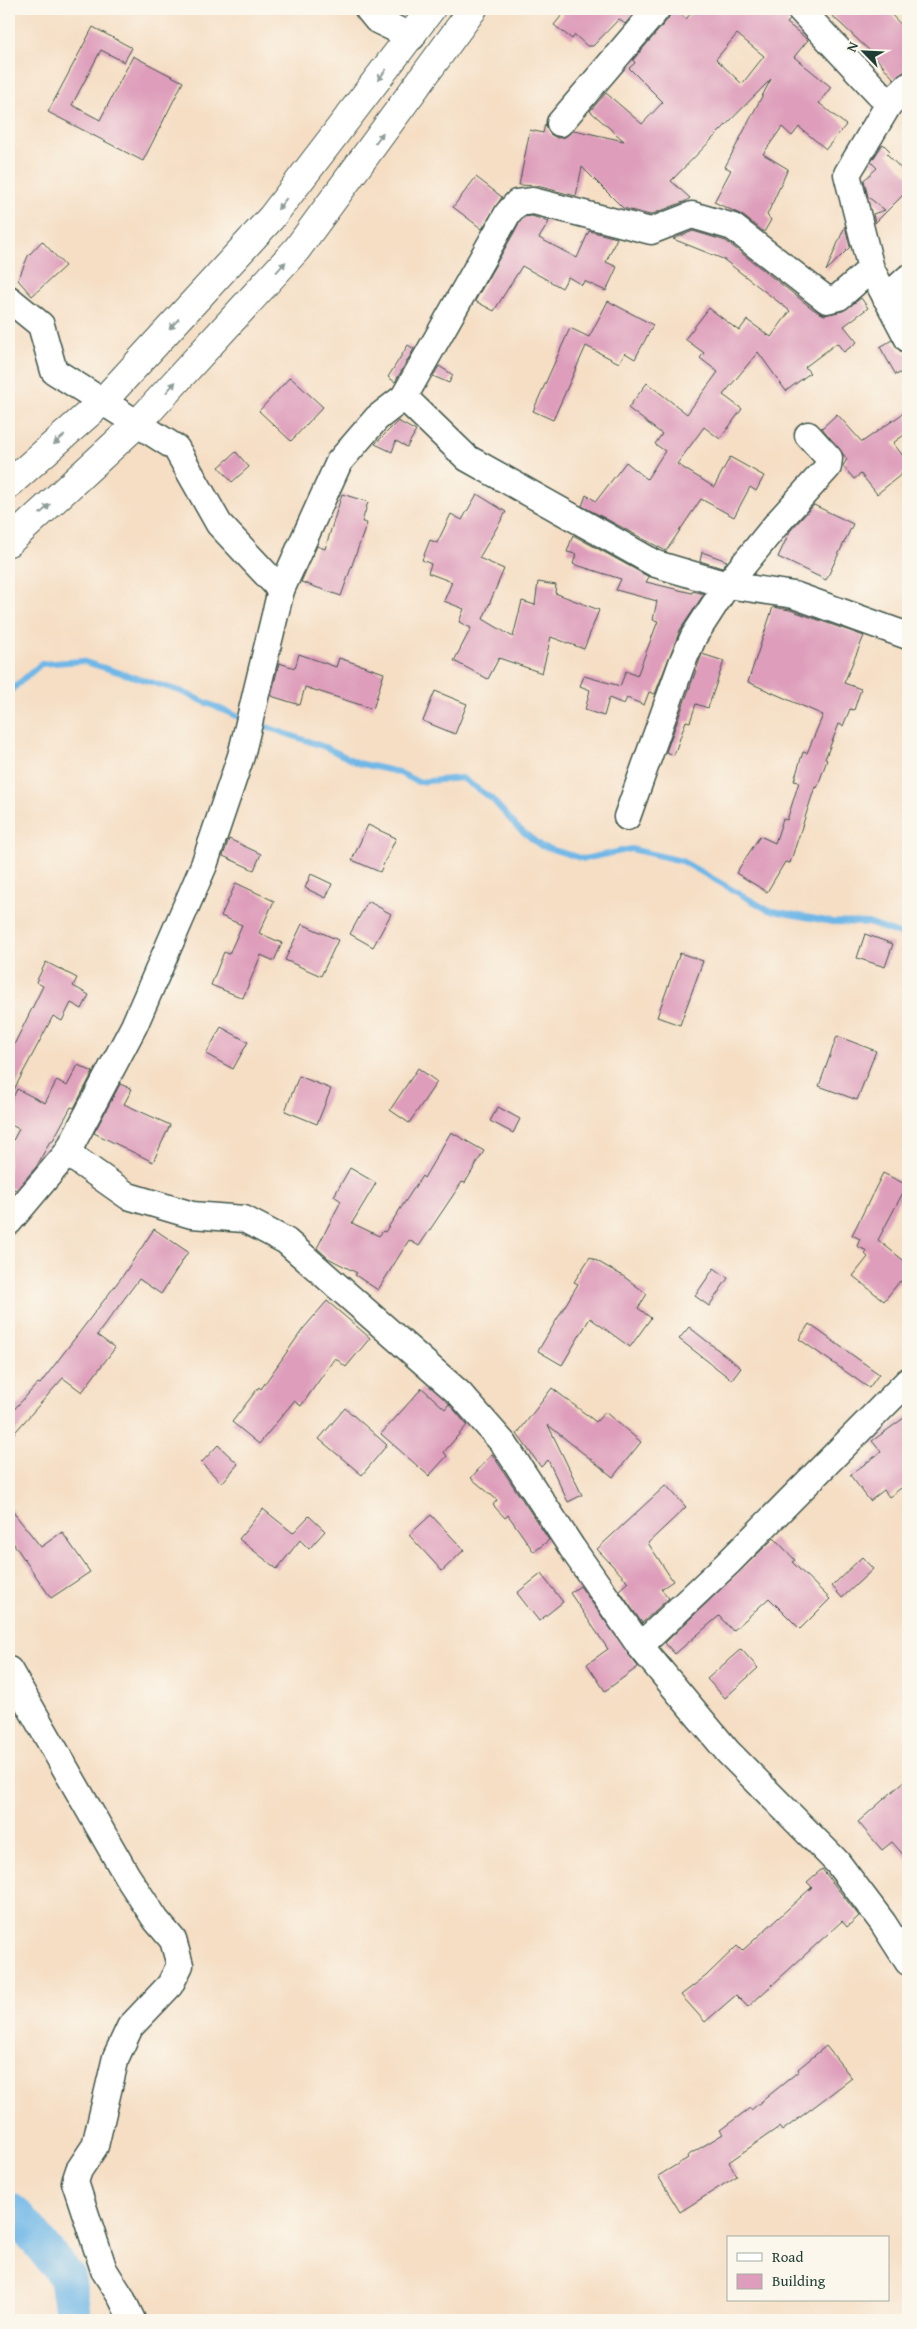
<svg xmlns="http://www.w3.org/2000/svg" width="917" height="2329" viewBox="0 0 917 2329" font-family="'Gentium Book Plus',serif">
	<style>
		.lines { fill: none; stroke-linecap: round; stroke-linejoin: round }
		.stream { stroke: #70b7e7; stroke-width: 6 }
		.river { stroke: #70b7e7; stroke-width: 36 }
		.building { fill: #de9ebb; fill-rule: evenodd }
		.minor-casing { stroke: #3f554a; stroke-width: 29 }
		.major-casing { stroke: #3f554a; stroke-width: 30 }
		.minor { stroke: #fff; stroke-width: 26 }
		.major { stroke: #fff; stroke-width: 28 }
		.oneway { fill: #8f9e9a }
	</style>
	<rect width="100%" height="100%" fill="#fbf7ec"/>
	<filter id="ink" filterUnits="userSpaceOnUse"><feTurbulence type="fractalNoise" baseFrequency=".02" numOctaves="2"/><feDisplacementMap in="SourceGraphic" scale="10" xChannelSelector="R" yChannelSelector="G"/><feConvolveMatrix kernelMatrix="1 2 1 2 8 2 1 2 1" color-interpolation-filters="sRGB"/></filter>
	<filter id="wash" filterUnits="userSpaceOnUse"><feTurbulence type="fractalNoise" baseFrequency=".0096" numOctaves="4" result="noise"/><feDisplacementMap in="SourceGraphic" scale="20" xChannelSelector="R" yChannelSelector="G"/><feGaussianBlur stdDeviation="1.12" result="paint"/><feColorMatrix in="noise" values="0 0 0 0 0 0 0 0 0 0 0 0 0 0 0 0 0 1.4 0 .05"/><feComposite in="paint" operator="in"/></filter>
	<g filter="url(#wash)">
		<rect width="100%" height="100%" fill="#f5dec4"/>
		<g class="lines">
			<g class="stream">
				<path d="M9,692L41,664L82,661L180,691L243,719"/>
				<path d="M255,723L325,747L358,763L398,772L418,782L462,778L492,799L517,827L541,846L584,859L631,849L682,861L768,910L832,922L868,923L908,937"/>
			</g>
			<path class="river" d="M9,2210L21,2220L67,2277L74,2320"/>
		</g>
		<g id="blocks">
			<g class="building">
				<path d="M567,9H638L625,24L619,19L593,46H587L575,35L572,39L554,25Z"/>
				<path d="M672,9H674L686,19L695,9H785L790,20L787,23L808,40L794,57L831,87L819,103L846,125L826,149L799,127L792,136L782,127L763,154L788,169L767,215L771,220L764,232L742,215L714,202L731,170L725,167L771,79L671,181L690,198L686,201L650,215L623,208L582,167L576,196L537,186L519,185L530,130L543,133L545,124L550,134L557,138L565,137L574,130L624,141L590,111L606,93L642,124L663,102L629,68L635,63L633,60L668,19ZM737,34L764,56L742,84L716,59Z"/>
				<path d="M825,9H886L908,32V71L904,72L894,79L871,52Z"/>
				<path d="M93,27L132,48L124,62L101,50L72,105L100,120L133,56L183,82L143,161L48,112Z"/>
				<path d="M883,144L890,151L887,154L908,176V190L875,223L873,214L885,210L868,197L864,180L877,168L871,162Z"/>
				<path d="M476,177L502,197L482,229L453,207Z"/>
				<path d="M532,216L549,222L539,238L577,258L589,231L617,238L606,262L617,267L606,291L584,281L582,285L568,277L562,288L522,266L494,311L475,301L520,222L524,217Z"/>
				<path d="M845,226L850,247L826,271Z"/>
				<path d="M693,231L726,241L813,309L824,315L843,311L861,298L868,308L844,326L857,342L844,352L837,343L805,367L810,373L786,391L758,352L723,395L742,409L720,439L704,427L677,464L714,487L730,457L764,476L756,491L750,487L734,517L701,499L666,551L582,506L586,495L596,501L626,462L647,479L665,451L655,444L662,434L628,408L647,383L687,414L718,372L700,358L704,353L685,339L709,308L739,331L747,320L771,337L790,311L723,259L673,239Z"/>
				<path d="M42,241L65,266L32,296L18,280L28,256Z"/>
				<path d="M608,301L653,325L635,359L625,353L619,363L586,346L553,420L533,411L570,328L589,337Z"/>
				<path d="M892,340L900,351L908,354V369L896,375L880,347Z"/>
				<path d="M408,345L414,349L395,382L388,377Z"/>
				<path d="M439,366L453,375L449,383L433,376Z"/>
				<path d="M290,377L323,407L291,441L259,411Z"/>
				<path d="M908,410V432L893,443L908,462V469L877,494L861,474L854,479L843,466L847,459L822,428L837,414L862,442Z"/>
				<path d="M398,421L416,431L407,447L396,441L392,452L375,444Z"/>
				<path d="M236,452L249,467L232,482L219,467Z"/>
				<path d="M342,494L368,502L362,522L367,523L341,596L301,582L317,546L325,549Z"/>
				<path d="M477,494L506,512L479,558L504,569L483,619L513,637L522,601L535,605L538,582L556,585L555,593L599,610L584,649L551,637L542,673L499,658L488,679L454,661L471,628L459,622L464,609L444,601L452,582L428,573L431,564L422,560L430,540L437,543L451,514L462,520Z"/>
				<path d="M814,505L853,524L826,580L778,557L790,531Z"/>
				<path d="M573,535L649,577L646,582L692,593L693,591L704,594L680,630L655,694L649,692L644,705L627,698L624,704L609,698L604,716L585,710L590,690L580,686L584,676L620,686L626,671L637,676L658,621L653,620L657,601L616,590L621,579L573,564L576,554L567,552Z"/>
				<path d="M702,552L727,561L722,568L700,561Z"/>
				<path d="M773,607L790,610L864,636L844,683L861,689L854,710L850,709L843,726L839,724L825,759L827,760L817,788L815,787L790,863L785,862L767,892L736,873L760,836L775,843L783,819L787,820L799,782L794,781L803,752L807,753L823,715L748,682Z"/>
				<path d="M299,654L336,667L339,658L384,673L373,709L305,687L300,705L271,696L279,663L295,668Z"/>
				<path d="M702,654L724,661L708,708L696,704L690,722L686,721L674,755L666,752Z"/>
				<path d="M435,691L467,704L455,734L423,721Z"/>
				<path d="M368,825L396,838L380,872L352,860Z"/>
				<path d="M229,839L261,854L254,870L223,856Z"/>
				<path d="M311,874L332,884L326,898L305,888Z"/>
				<path d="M236,883L274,901L259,933L282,943L274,961L261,955L243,998L211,985L224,952L229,954L242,925L221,916Z"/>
				<path d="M368,901L391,914L373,947L350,934Z"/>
				<path d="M302,924L338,940L321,976L285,960Z"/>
				<path d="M865,934L893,944L885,967L857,958Z"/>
				<path d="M680,953L703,961L680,1025L657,1017Z"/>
				<path d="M46,962L77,978L73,986L89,995L82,1009L71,1003L62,1021L53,1016L9,1099V1055L43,986L36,982Z"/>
				<path d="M221,1027L248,1042L233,1069L206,1054Z"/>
				<path d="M837,1036L876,1051L857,1100L819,1086Z"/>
				<path d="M78,1065L93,1072L74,1108L71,1107L52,1142L50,1141L37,1166L16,1190L9,1187V1148L19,1129L9,1124V1106L17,1089L45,1103L57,1080L67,1086Z"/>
				<path d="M418,1068L437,1082L409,1123L390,1110Z"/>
				<path d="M299,1076L331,1089L317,1124L285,1111Z"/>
				<path d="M120,1084L132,1089L124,1104L170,1125L153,1162L94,1133Z"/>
				<path d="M498,1107L520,1119L513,1133L490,1121Z"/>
				<path d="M451,1132L484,1151L465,1183L462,1182L419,1246L409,1240L378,1290L355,1275L357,1273L328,1258L317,1248L341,1201L334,1196L350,1168L376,1183L352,1223L379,1236L383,1231L385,1232L422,1176L424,1178Z"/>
				<path d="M883,1173L907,1185L878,1240L908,1264V1288L900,1281L884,1301L853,1276L868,1257L865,1254L867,1251L857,1246L860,1239L852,1235Z"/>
				<path d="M154,1229L188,1252L161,1294L139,1279L97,1335L115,1348L82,1392L63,1378L9,1439V1415L38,1383L40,1384L124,1274Z"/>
				<path d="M590,1257L623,1276L647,1294L638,1308L651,1318L630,1347L590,1318L562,1365L538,1351L578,1284L574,1282Z"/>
				<path d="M714,1268L728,1278L709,1306L695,1296Z"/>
				<path d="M327,1301L370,1338L346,1367L335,1358L301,1406L294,1401L259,1444L232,1422L259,1387L261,1389L303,1329Z"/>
				<path d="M809,1324L879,1374L869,1388L799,1339Z"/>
				<path d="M689,1327L741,1368L732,1380L679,1339Z"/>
				<path d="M422,1388L445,1409L449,1404L467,1425L444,1452L447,1456L429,1476L381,1434Z"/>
				<path d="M552,1388L596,1422L605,1412L641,1442L613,1477L548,1425L582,1495L568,1502L548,1460L541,1467L517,1434Z"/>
				<path d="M345,1408L387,1445L362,1475L319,1439Z"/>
				<path d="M908,1415V1483L889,1497L884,1490L870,1501L850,1475L881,1452L872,1441Z"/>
				<path d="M218,1445L238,1464L222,1483L201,1463Z"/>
				<path d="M492,1454L549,1540L534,1552L508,1515L505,1518L493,1505L497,1500L471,1478Z"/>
				<path d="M666,1485L686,1507L648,1543L673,1581L661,1589L669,1598L642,1623L619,1590L628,1582L597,1549Z"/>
				<path d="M9,1507L41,1547L62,1532L90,1572L51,1598L9,1537Z"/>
				<path d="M263,1509L293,1533L309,1516L325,1531L309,1549L300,1540L277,1569L239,1539Z"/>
				<path d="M431,1515L464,1550L442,1571L409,1535Z"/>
				<path d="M774,1538L795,1560L792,1562L830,1599L800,1629L769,1598L733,1631L719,1616L675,1654L665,1643Z"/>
				<path d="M862,1557L873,1569L842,1598L832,1586Z"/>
				<path d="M541,1574L563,1602L539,1621L517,1593Z"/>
				<path d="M580,1586L638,1667L605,1691L587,1664L608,1649L570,1593Z"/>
				<path d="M741,1649L758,1668L725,1698L707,1679Z"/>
				<path d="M908,1778V1860L892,1842L882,1850L858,1822Z"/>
				<path d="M822,1869L859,1916L847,1927L842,1921L748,2007L736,1995L705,2022L681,1995L706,1976L737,1946L742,1951L812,1887L807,1882Z"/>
				<path d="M826,2046L852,2078L782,2131L779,2127L729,2162L737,2176L680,2212L658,2176L688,2158L687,2156L723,2134L720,2130L750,2108L751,2110L799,2071L798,2069Z"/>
			</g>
		</g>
	</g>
	<g filter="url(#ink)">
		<use href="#blocks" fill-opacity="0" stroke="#3f554a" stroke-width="1"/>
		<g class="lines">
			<g class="minor-casing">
				<g id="minor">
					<path d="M368,9L377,20L412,37"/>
					<path d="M800,9L889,104"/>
					<path d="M908,86L889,104L847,174L871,269L908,339"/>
					<path d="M560,123L657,9"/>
					<path d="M886,298L908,278"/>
					<path d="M9,299L41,325L54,371L176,448L219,524L281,590"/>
					<path d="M404,397L467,458L656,564L727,585L794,595L908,636"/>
					<path d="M627,817L682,663L694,636L727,585L779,521L828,467L829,458L808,435"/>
					<path d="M67,1153L128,1196L192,1215L244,1219L286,1241L460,1394L504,1444L572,1548L640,1646L728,1752L837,1862L883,1923L908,1962"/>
					<path d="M9,1222L67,1153L134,1026L204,865L241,756L281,590L339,462L377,418L404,397L508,213L517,203L533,201L651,231L692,215L733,227L827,300L839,297L871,269"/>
					<path d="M640,1646L728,1563L908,1381"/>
					<path d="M9,1670L127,1876L156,1920L173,1940L180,1965L170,1985L130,2027L116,2057L95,2146L79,2170L75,2182L104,2270L121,2297L132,2320"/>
				</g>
			</g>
			<g class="major-casing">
				<g id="major">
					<path d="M9,484L103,401L271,218L431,9"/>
					<path d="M9,542L138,423L297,249L473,9"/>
				</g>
			</g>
			<use href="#minor" class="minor"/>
			<use href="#major" class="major"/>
		</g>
		<defs><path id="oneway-solid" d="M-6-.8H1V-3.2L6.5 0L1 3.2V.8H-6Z" transform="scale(1.25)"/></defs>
		<g class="oneway">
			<use href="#oneway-solid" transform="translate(382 75) rotate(128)"/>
			<use href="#oneway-solid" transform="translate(379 138) rotate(-54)"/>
			<use href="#oneway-solid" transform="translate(282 204) rotate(128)"/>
			<use href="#oneway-solid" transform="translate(281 267) rotate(-48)"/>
			<use href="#oneway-solid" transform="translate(174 324) rotate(133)"/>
			<use href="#oneway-solid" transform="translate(171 387) rotate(-48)"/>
			<use href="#oneway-solid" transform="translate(59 440) rotate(139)"/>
			<use href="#oneway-solid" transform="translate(45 509) rotate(-43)"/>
		</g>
	</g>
	<rect width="917" height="2329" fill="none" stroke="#fbf7ec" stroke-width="30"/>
	<rect x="727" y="2236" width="162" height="65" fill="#fbf7ec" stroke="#a3ada2"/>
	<rect x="737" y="2253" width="25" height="8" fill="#ffffff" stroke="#a3ada2"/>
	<text x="772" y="2262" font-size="15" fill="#1f3d34">Road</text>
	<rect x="737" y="2274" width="25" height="15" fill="#de9ebb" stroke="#a3ada2"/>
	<text x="772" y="2286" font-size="15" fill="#1f3d34">Building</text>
	<g transform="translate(864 52) rotate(294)" stroke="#fbf7ec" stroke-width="4" paint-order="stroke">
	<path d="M0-4L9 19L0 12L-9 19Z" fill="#1f3d34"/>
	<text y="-8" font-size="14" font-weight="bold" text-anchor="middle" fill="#1f3d34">N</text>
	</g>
</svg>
